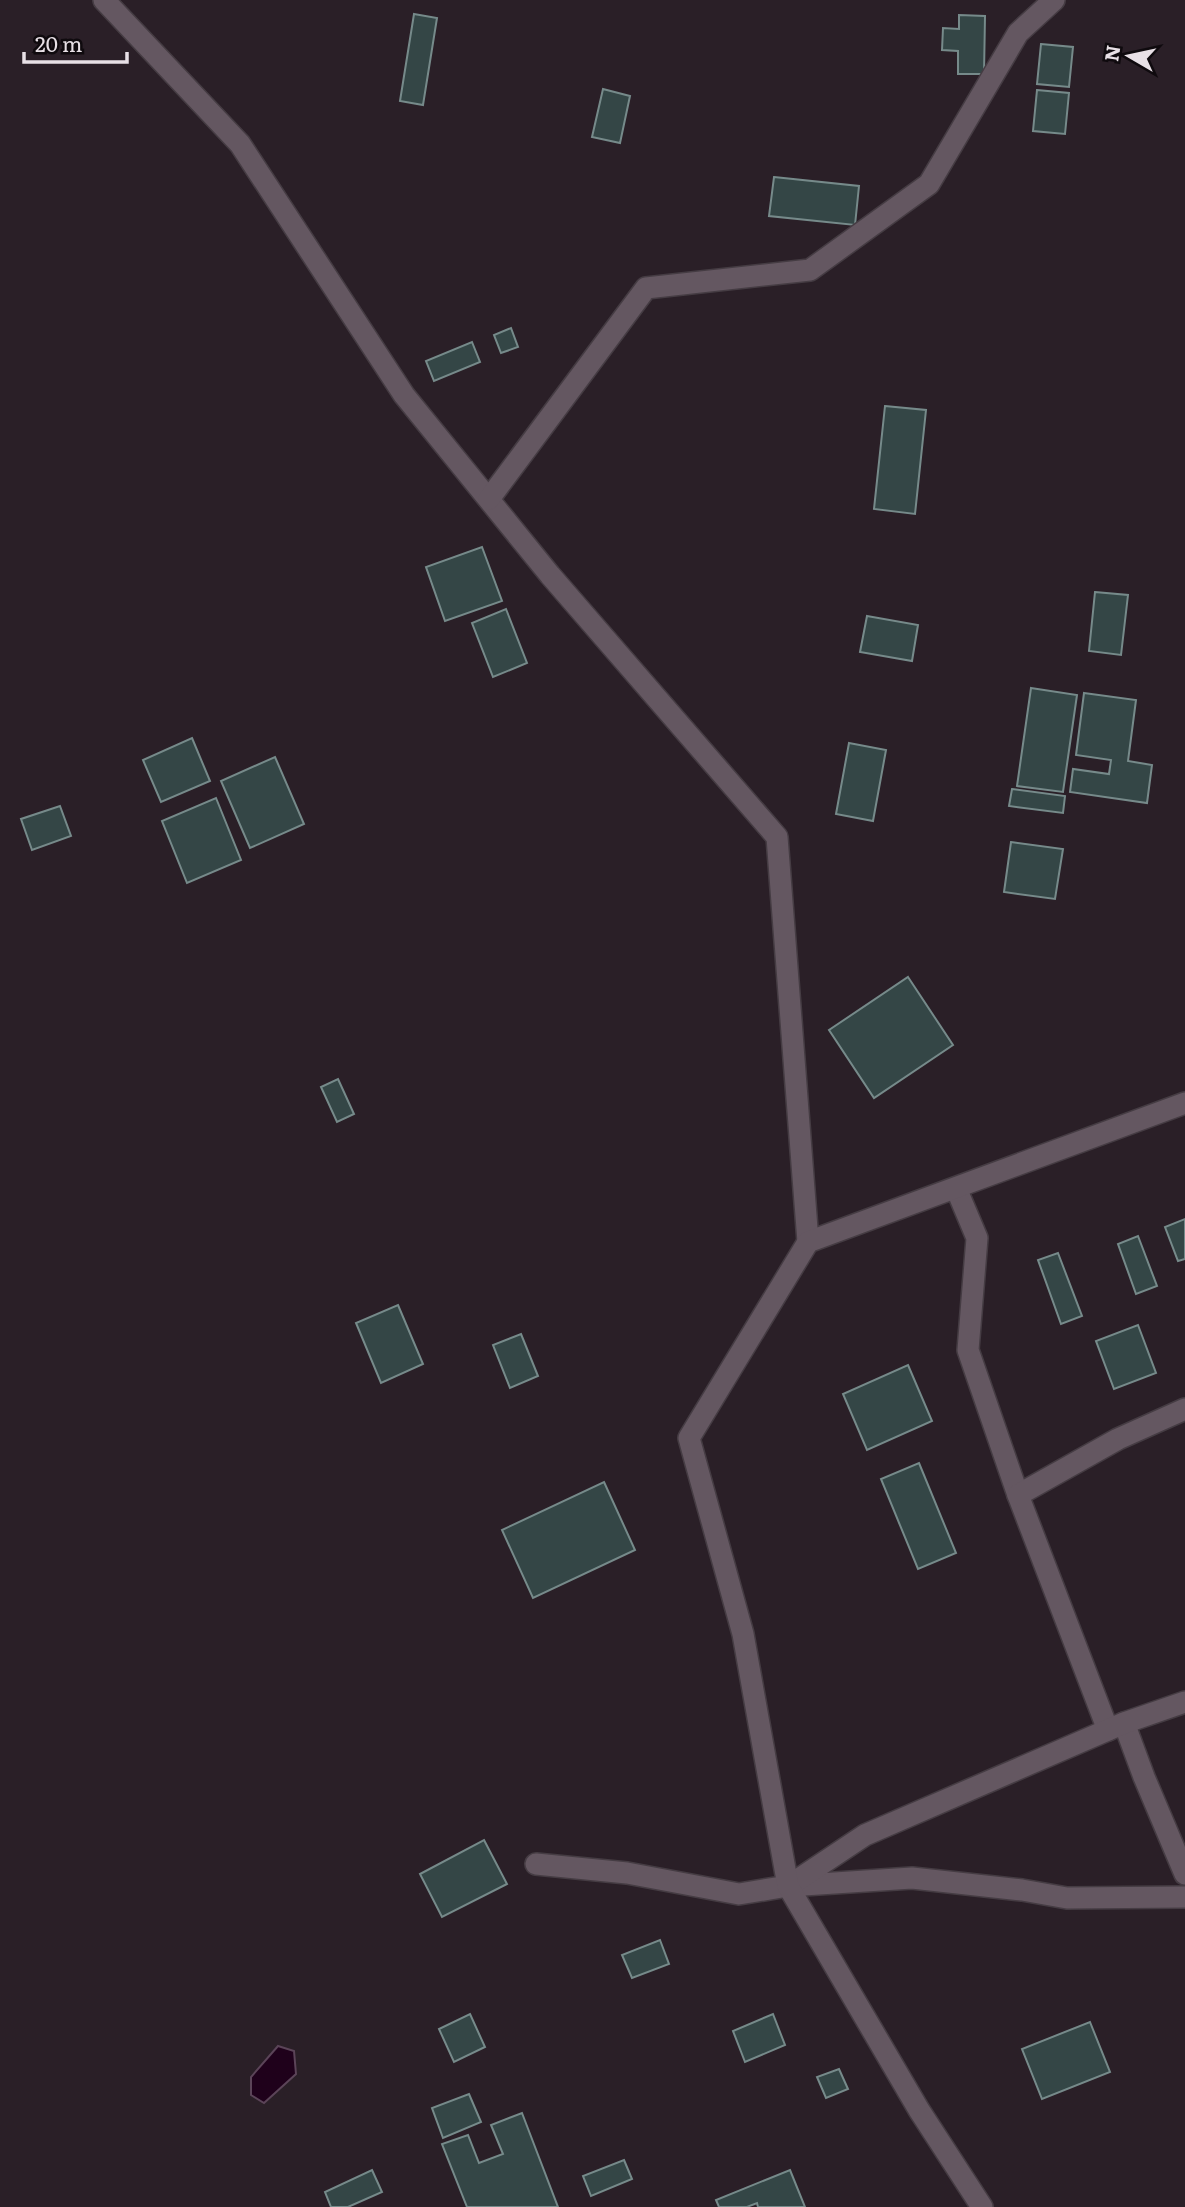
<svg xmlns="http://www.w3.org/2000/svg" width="1185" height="2207" viewBox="0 0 1185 2207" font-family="Literata,serif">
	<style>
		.water { fill: #1f011b; stroke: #5b4458; stroke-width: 2 }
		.building { fill: #344646; stroke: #768a8a; stroke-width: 2 }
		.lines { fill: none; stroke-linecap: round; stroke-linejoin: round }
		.street-casing { stroke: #453c43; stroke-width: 24 }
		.street { stroke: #645761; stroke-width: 21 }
	</style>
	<rect width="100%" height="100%" fill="#2a1f27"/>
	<path class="water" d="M278,2046L294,2051L296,2074L264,2103L251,2095V2077Z"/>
	<g class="building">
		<path d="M414,14L437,18L423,105L400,101Z"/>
		<path d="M959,15L985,16L984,74H958V51L942,50L943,28L959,29Z"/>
		<path d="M1041,44L1073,47L1069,87L1037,84Z"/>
		<path d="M603,89L630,96L620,143L592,137Z"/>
		<path d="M1037,90L1069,93L1065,134L1033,131Z"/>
		<path d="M774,177L859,186L855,225L769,216Z"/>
		<path d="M511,328L518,347L501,353L494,335Z"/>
		<path d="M472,342L480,362L434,381L426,361Z"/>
		<path d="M885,406L926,410L915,514L874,509Z"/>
		<path d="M482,547L502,601L445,621L426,567Z"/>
		<path d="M1095,592L1128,595L1121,655L1089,651Z"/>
		<path d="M506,609L527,663L493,677L472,623Z"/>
		<path d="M867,616L918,625L912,661L860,652Z"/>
		<path d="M1031,688L1077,695L1063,792L1017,786Z"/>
		<path d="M1084,693L1136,700L1128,761L1152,765L1147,803L1070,792L1073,769L1109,774L1111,760L1076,755Z"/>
		<path d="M192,738L210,781L161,802L143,760Z"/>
		<path d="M849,743L886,750L873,821L836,814Z"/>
		<path d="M275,757L304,824L250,848L221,781Z"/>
		<path d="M1012,789L1065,796L1063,813L1009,806Z"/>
		<path d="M216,798L241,860L187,883L162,821Z"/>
		<path d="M60,806L71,836L32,850L21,819Z"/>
		<path d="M1011,842L1063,849L1055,899L1004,892Z"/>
		<path d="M908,977L953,1045L874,1098L829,1030Z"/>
		<path d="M338,1079L354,1114L337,1122L321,1087Z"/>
		<path d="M1185,1219V1259L1178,1261L1165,1227Z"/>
		<path d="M1138,1236L1157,1286L1136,1294L1118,1244Z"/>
		<path d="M1058,1253L1082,1316L1061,1324L1038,1260Z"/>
		<path d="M398,1305L423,1364L381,1383L356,1323Z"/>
		<path d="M1138,1325L1156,1373L1114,1389L1096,1341Z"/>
		<path d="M521,1334L538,1376L510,1388L493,1345Z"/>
		<path d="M908,1365L932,1421L867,1450L843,1394Z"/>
		<path d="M919,1463L956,1553L918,1569L881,1479Z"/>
		<path d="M604,1482L635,1550L533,1598L502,1530Z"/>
		<path d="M484,1840L507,1884L442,1917L420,1874Z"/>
		<path d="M660,1940L669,1964L632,1978L622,1955Z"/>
		<path d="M470,2014L485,2047L454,2062L439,2029Z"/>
		<path d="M773,2014L785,2045L745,2062L733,2031Z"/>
		<path d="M1090,2022L1110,2072L1042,2099L1022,2049Z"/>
		<path d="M839,2069L848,2089L826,2098L817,2077Z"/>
		<path d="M469,2094L481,2122L443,2138L432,2108Z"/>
		<path d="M522,2113L558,2207H467L442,2144L468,2135L479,2163L503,2154L491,2125Z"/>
		<path d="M624,2160L632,2179L591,2196L583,2176Z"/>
		<path d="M372,2170L382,2192L348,2207H331L325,2192Z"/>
		<path d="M790,2170L805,2207H758L757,2203L747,2207H719L716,2200Z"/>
	</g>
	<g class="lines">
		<g class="street-casing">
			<g id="street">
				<path d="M104,0L240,144L404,395L550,575L777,837L808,1242"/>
				<path d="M489,499L646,288L810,270L929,184L1018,33L1054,0"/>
				<path d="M956,1188L977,1238L968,1350L1018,1495"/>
				<path d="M1124,1723L1144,1777L1185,1874"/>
				<path d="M1108,1730L1018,1495L1118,1439L1185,1409"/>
				<path d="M536,1864L627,1873L739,1894L788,1886L912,1878L1022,1890L1067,1898L1185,1897"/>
				<path d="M790,1885L865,1835L1124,1723L1185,1702"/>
				<path d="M982,2207L919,2110L788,1886L743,1634L689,1438L808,1242L1185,1103"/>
			</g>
		</g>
		<use href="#street" class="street"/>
	</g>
	<g transform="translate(1129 56) rotate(279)" stroke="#0f0a0e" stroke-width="5" paint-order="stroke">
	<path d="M0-5L12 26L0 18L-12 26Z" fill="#e8e0e6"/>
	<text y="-10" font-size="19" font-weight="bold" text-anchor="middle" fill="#e8e0e6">N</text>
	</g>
	<path d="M24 52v10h103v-10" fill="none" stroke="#e8e0e6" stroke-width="3.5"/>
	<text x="35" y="52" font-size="21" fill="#e8e0e6" stroke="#0f0a0e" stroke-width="5" paint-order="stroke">20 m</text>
</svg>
